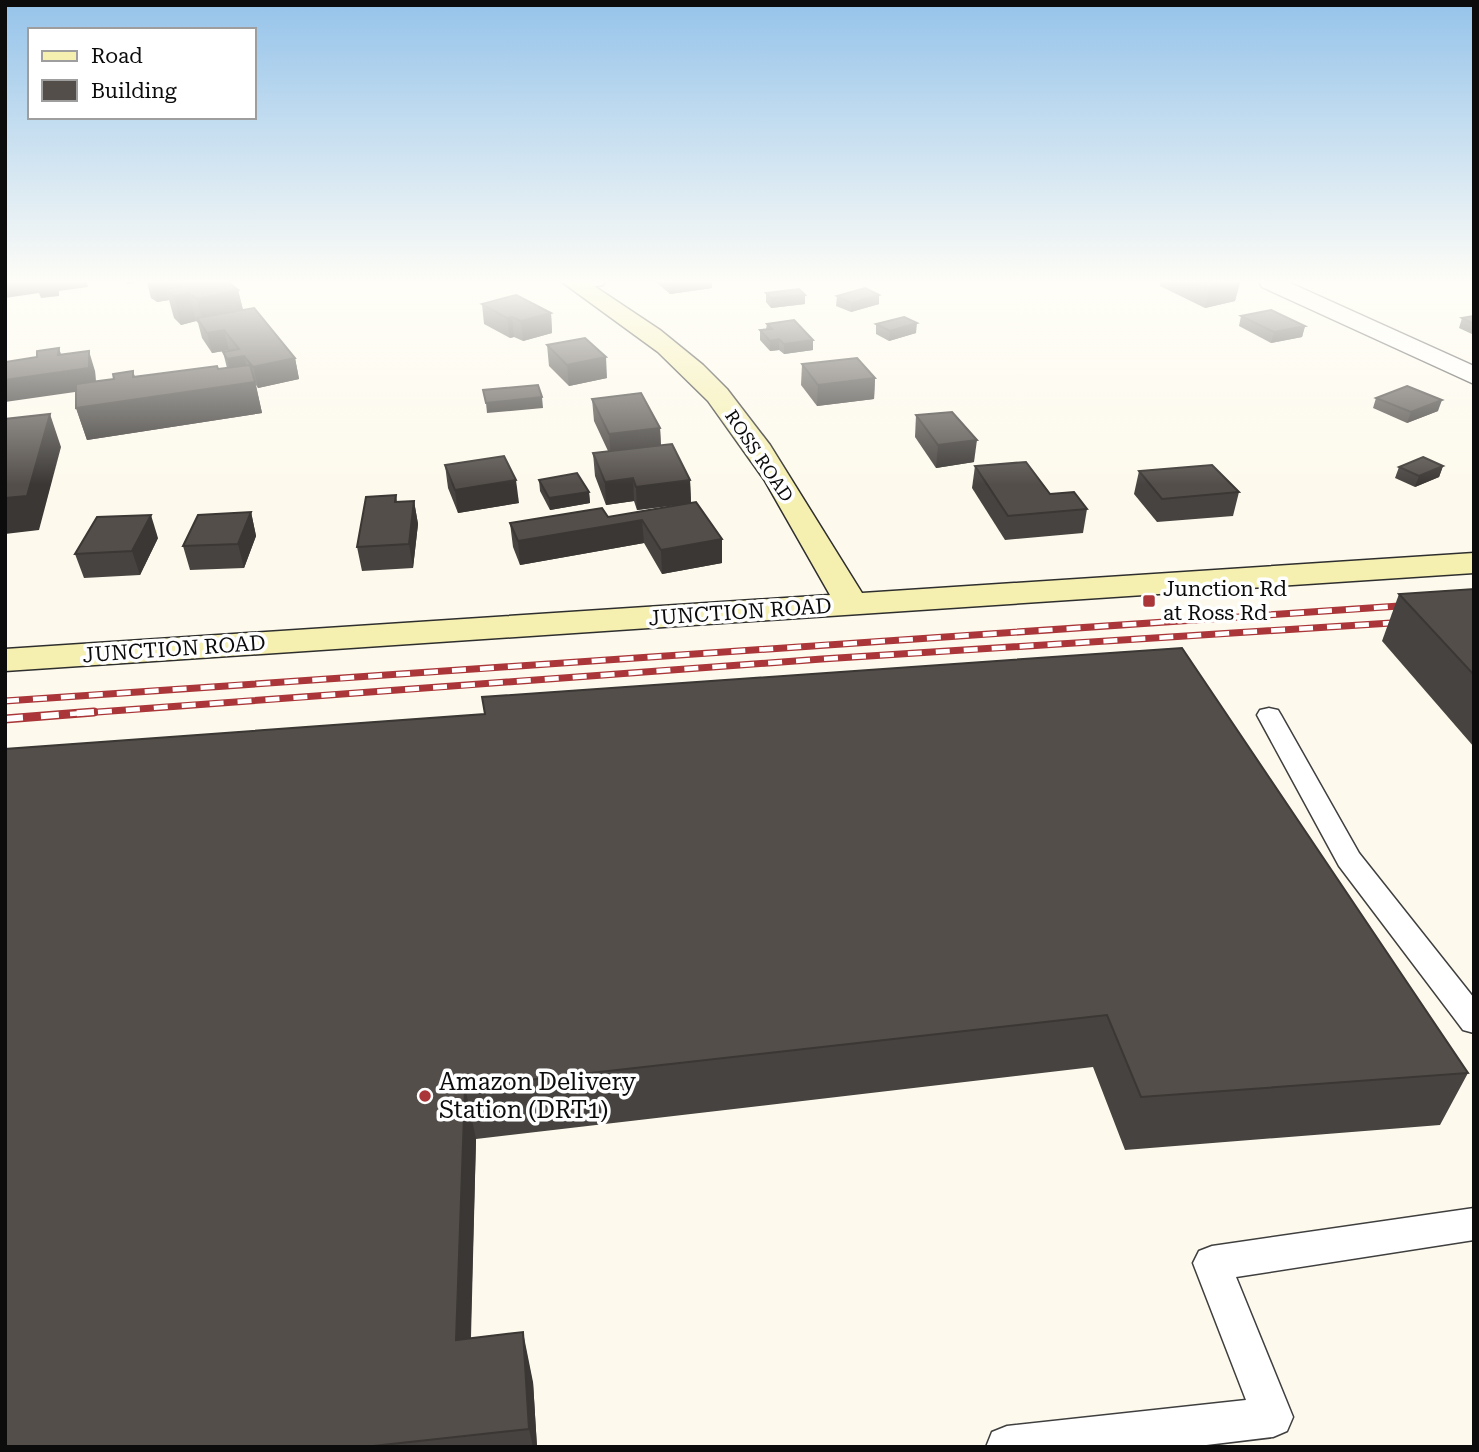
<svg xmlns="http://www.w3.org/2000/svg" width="1479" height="1452" viewBox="0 0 1479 1452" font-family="'Roboto Serif',serif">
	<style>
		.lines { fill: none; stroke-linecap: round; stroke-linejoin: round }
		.lane-casing { stroke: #3f3f3f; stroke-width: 3 }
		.street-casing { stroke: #3f3f3f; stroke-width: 3 }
		.secondary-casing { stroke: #2e2e2e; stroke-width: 3 }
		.lane { fill: #fff; fill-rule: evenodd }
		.street { fill: #fff; fill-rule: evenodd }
		.secondary { fill: #f5efb0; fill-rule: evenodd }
		.rail-far1-casing { stroke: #aa3639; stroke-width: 7 }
		.rail-casing { stroke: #aa3639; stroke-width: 9 }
		.rail-far1 { stroke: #fff; stroke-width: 4.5; stroke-dasharray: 14; stroke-linecap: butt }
		.rail { stroke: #fff; stroke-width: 6; stroke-dasharray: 18; stroke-linecap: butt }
		.wall { fill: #474340 }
		.shaded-wall { fill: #3a3734 }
		.building { fill: #534e4a; stroke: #3a3734; stroke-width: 2 }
		.poi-dot { fill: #aa3639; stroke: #fff; stroke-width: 2.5 }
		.labels { text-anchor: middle; stroke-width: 7; stroke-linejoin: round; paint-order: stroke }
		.far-street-label { font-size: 18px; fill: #0c0c0c; stroke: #fff }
		.poi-label { font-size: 21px; fill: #0c0c0c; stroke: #fff; text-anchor: start }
		.street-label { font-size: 21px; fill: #0c0c0c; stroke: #fff }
		.near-poi-label { font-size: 24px; fill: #0c0c0c; stroke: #fff; text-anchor: start }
	</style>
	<rect width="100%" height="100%" fill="#fdfaed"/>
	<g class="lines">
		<g class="lane-casing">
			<g id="lane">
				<path d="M573,282H605L603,285L578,289L571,285Z"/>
				<path d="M1269,708L1278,710L1281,715L1359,853L1474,998V1033L1463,1030L1339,866L1257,715L1260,710Z"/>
				<path d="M1474,1208V1240L1236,1277L1293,1417L1287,1431L1273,1437L1190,1447H986L992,1432L1007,1426L1246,1400L1193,1263L1199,1251L1212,1246Z"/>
			</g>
		</g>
		<g class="street-casing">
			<path id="street" d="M1259,282H1288L1474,366V384L1262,287Z"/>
		</g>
		<g class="secondary-casing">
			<path id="secondary" d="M562,282H588L660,330L703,365L727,389L770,445L862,593L1474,553V573L5,671V649L830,595L765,481L708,401L658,352Z"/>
		</g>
		<use href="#lane" class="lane"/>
		<use href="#street" class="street"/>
		<use href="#secondary" class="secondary"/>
		<g class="rail-far1-casing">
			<g id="rail-far1">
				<path d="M5,701L1414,605"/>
				<path d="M70,714L822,659L1407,622"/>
			</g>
		</g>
		<g class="rail-casing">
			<path id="rail" d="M5,719L94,712"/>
		</g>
		<use href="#rail-far1" class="rail-far1"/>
		<use href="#rail" class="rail"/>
	</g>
	<g class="wall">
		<path d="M147,282H228L238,290L243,310L295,358L299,379L258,388L256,385L262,413L87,440L76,408V392L37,357L59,348L61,355L95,371L96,382L114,379L133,371L135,377L227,368L223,352L230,351L229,350L212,353L202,338L198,323L196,321L181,325L174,318L169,300L157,302L151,298Z"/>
		<path d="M656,282H712V288L670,294Z"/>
		<path d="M1161,282H1240L1235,301L1205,308L1160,286Z"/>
		<path d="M766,293L805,304L771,308L766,302Z"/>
		<path d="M879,295V304L851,312L836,306L837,296Z"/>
		<path d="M482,304L551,313L552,333L523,341L514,337L510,338L484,324Z"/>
		<path d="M1241,316L1305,326L1302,337L1271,343L1239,326Z"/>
		<path d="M1474,316V335L1459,328L1462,318Z"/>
		<path d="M767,324L813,340V350L784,354L779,350L770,351L760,340V330L766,329Z"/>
		<path d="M876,324L916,333L889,341L876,334Z"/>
		<path d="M547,345L607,378L569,386L549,366Z"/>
		<path d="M802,364L875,378L874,399L817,406L801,385Z"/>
		<path d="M1376,398L1438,411L1407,423L1373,408Z"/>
		<path d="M592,399L660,428L661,445L690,480L691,503L722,563L662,574L644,543L520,565L513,547L510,523L608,517L685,504L637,510L634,501L606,505L595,476L593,453L608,451L594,421Z"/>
		<path d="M916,415L974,462L936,468L915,437Z"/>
		<path d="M445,465L519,503L458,513L448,488Z"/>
		<path d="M975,466L1087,509L1083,533L1005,540L972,488Z"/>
		<path d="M1443,466L1439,477L1415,487L1395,478L1399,467Z"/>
		<path d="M1139,471L1239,492L1233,516L1157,522L1134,494Z"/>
		<path d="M539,480L589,492L590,503L550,510L540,491Z"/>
		<path d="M396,495L397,502L414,501L418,524L413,568L362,571L357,547Z"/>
		<path d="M251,512L256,536L244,568L190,570L183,546Z"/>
		<path d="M158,538L140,575L84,578L75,554Z"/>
		<path d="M1474,589V747L1382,641L1399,594Z"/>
		<path d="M5,749L1468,1073L1440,1125L1125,1150L1093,1067L476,1139L471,1338L533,1382L537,1447H5Z"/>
	</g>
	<g class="shaded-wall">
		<path d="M5,282H87L88,287L59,291V296L41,298L39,293L5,298Z"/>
		<path d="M126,282H140L127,284Z"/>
		<path d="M151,282H166L169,300L157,302Z"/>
		<path d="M689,282H712V288L670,294V285Z"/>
		<path d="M1240,282L1235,301L1205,308L1209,288Z"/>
		<path d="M238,290L245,318L204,328L197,299Z"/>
		<path d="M189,293L196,321L181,325L174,296Z"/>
		<path d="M805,295V304L771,308V298Z"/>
		<path d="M879,295V304L851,312V303Z"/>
		<path d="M551,313L552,333L523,341L521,321Z"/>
		<path d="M512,317L514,337L510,338L507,318Z"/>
		<path d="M917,323L916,333L889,341L890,331Z"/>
		<path d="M1305,326L1302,337L1271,343L1274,332Z"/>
		<path d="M224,330L229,350L212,353L207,333Z"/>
		<path d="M779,339V350L770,351V341Z"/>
		<path d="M813,340V350L784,354V344Z"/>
		<path d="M59,348L65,369L89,351L95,371L96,389L5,402V380L58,355Z"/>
		<path d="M244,356L249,376L233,380L227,359Z"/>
		<path d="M606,357L607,378L569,386L567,365Z"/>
		<path d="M295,358L299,379L258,388L253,367Z"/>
		<path d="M133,371L141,398L255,382L262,413L87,440L76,408L133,377Z"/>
		<path d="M875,378L874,399L817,406L818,385Z"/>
		<path d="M542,397L543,408L487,413L486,403Z"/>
		<path d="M1442,400L1438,411L1407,423L1411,412Z"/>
		<path d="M50,414L61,447L39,530L5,534V498Z"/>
		<path d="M660,428L661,450L611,457L609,434Z"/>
		<path d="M977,440L974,462L936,468L938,445Z"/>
		<path d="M1443,466L1439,477L1415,487L1419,476Z"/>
		<path d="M633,478L634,501L606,505L605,482Z"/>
		<path d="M516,480L519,503L458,513L455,490Z"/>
		<path d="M690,480L691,503L637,510L636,487Z"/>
		<path d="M589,492L590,503L550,510L549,498Z"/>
		<path d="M414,501L418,524L413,568L409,544Z"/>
		<path d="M251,512L256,536L244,568L238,544Z"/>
		<path d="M151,515L158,538L140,575L132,551Z"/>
		<path d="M642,520L644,543L520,565L518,541Z"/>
		<path d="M722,539V563L662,574L661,550Z"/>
		<path d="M465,1087L476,1139L469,1390L456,1340Z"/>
		<path d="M523,1332L533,1382L537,1447H533L529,1429Z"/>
	</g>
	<g class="building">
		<path d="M176,282H228L238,290L197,299L189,293L174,296L166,290L182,286Z"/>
		<path d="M666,282H689L670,285Z"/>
		<path d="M1195,282H1240L1209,288Z"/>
		<path d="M865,288L879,295L851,303L837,296Z"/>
		<path d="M799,289L805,295L771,298L766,293Z"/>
		<path d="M516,295L551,313L521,321L512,317L507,318L482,304Z"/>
		<path d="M254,308L295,358L253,367L244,356L227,359L223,352L239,349L224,330L207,333L197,318Z"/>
		<path d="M1271,310L1305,326L1274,332L1241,316Z"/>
		<path d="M1474,316V324L1462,318Z"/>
		<path d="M904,317L917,323L890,331L876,324Z"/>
		<path d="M794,320L813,340L784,344L779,339L770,341L760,330L772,329L767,324Z"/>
		<path d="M585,338L606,357L567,365L547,345Z"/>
		<path d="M59,348L58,355L89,351V368L5,380V362L37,357V351Z"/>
		<path d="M857,358L875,378L818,385L802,364Z"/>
		<path d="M250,365L255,382L76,408V384L114,379L113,374L133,371V377L217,366L218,369Z"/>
		<path d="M538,385L542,397L486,403L483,390Z"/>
		<path d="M1407,386L1442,400L1411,412L1376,398Z"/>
		<path d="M641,393L660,428L609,434L592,399Z"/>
		<path d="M952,412L977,440L938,445L916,415Z"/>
		<path d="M50,414L27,496L5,498V419Z"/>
		<path d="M672,444L690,480L636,487L633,478L605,482L593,453Z"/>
		<path d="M504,456L516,480L455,490L445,465Z"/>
		<path d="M1423,457L1443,466L1419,476L1399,467Z"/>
		<path d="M1026,462L1050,494L1074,492L1087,509L1008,516L975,466Z"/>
		<path d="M1212,465L1239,492L1162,499L1139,471Z"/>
		<path d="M577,473L589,492L549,498L539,480Z"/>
		<path d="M396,495L395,502L414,501L409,544L357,547L366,497Z"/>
		<path d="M696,502L722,539L661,550L642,520L518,541L510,523L602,508L608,517Z"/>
		<path d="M251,512L238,544L183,546L198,515Z"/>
		<path d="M151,515L132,551L75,554L97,517Z"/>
		<path d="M1474,589V675L1399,594Z"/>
		<path d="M1182,648L1468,1073L1141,1097L1107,1015L465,1087L456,1340L523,1332L529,1429L364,1447H5V749L485,714L482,697Z"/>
	</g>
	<linearGradient id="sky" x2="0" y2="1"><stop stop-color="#95c3ea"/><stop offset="0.58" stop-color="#fefdf7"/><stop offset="1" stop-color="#fefdf7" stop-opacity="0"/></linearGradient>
	<rect width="1479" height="485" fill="url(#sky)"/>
	<g class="poi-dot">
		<rect x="1142" y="594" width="14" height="14" rx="3.5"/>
		<circle cx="425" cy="1096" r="7"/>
	</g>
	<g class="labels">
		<g class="far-street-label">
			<text transform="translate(759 456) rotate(56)" y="6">ROSS ROAD</text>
		</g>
		<g class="poi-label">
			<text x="1163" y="596">Junction Rd<tspan x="1163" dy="24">at Ross Rd</tspan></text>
		</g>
		<g class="street-label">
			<text transform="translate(740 612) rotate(-4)" y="7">JUNCTION ROAD</text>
			<text transform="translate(174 649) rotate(-4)" y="7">JUNCTION ROAD</text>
		</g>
		<g class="near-poi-label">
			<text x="439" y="1090">Amazon Delivery<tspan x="439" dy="28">Station (DRT1)</tspan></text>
		</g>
	</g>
	<rect width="1479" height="1452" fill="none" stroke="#0c0c0c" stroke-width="14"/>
	<rect x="28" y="28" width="228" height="91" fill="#ffffff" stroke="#9e9e9e" stroke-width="2"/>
	<rect x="42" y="51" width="35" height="10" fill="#f5efb0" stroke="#9e9e9e" stroke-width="2"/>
	<text x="91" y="63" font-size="21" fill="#0c0c0c">Road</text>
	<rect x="42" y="80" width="35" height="21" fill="#534e4a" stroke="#9e9e9e" stroke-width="2"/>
	<text x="91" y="98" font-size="21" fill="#0c0c0c">Building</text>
</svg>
